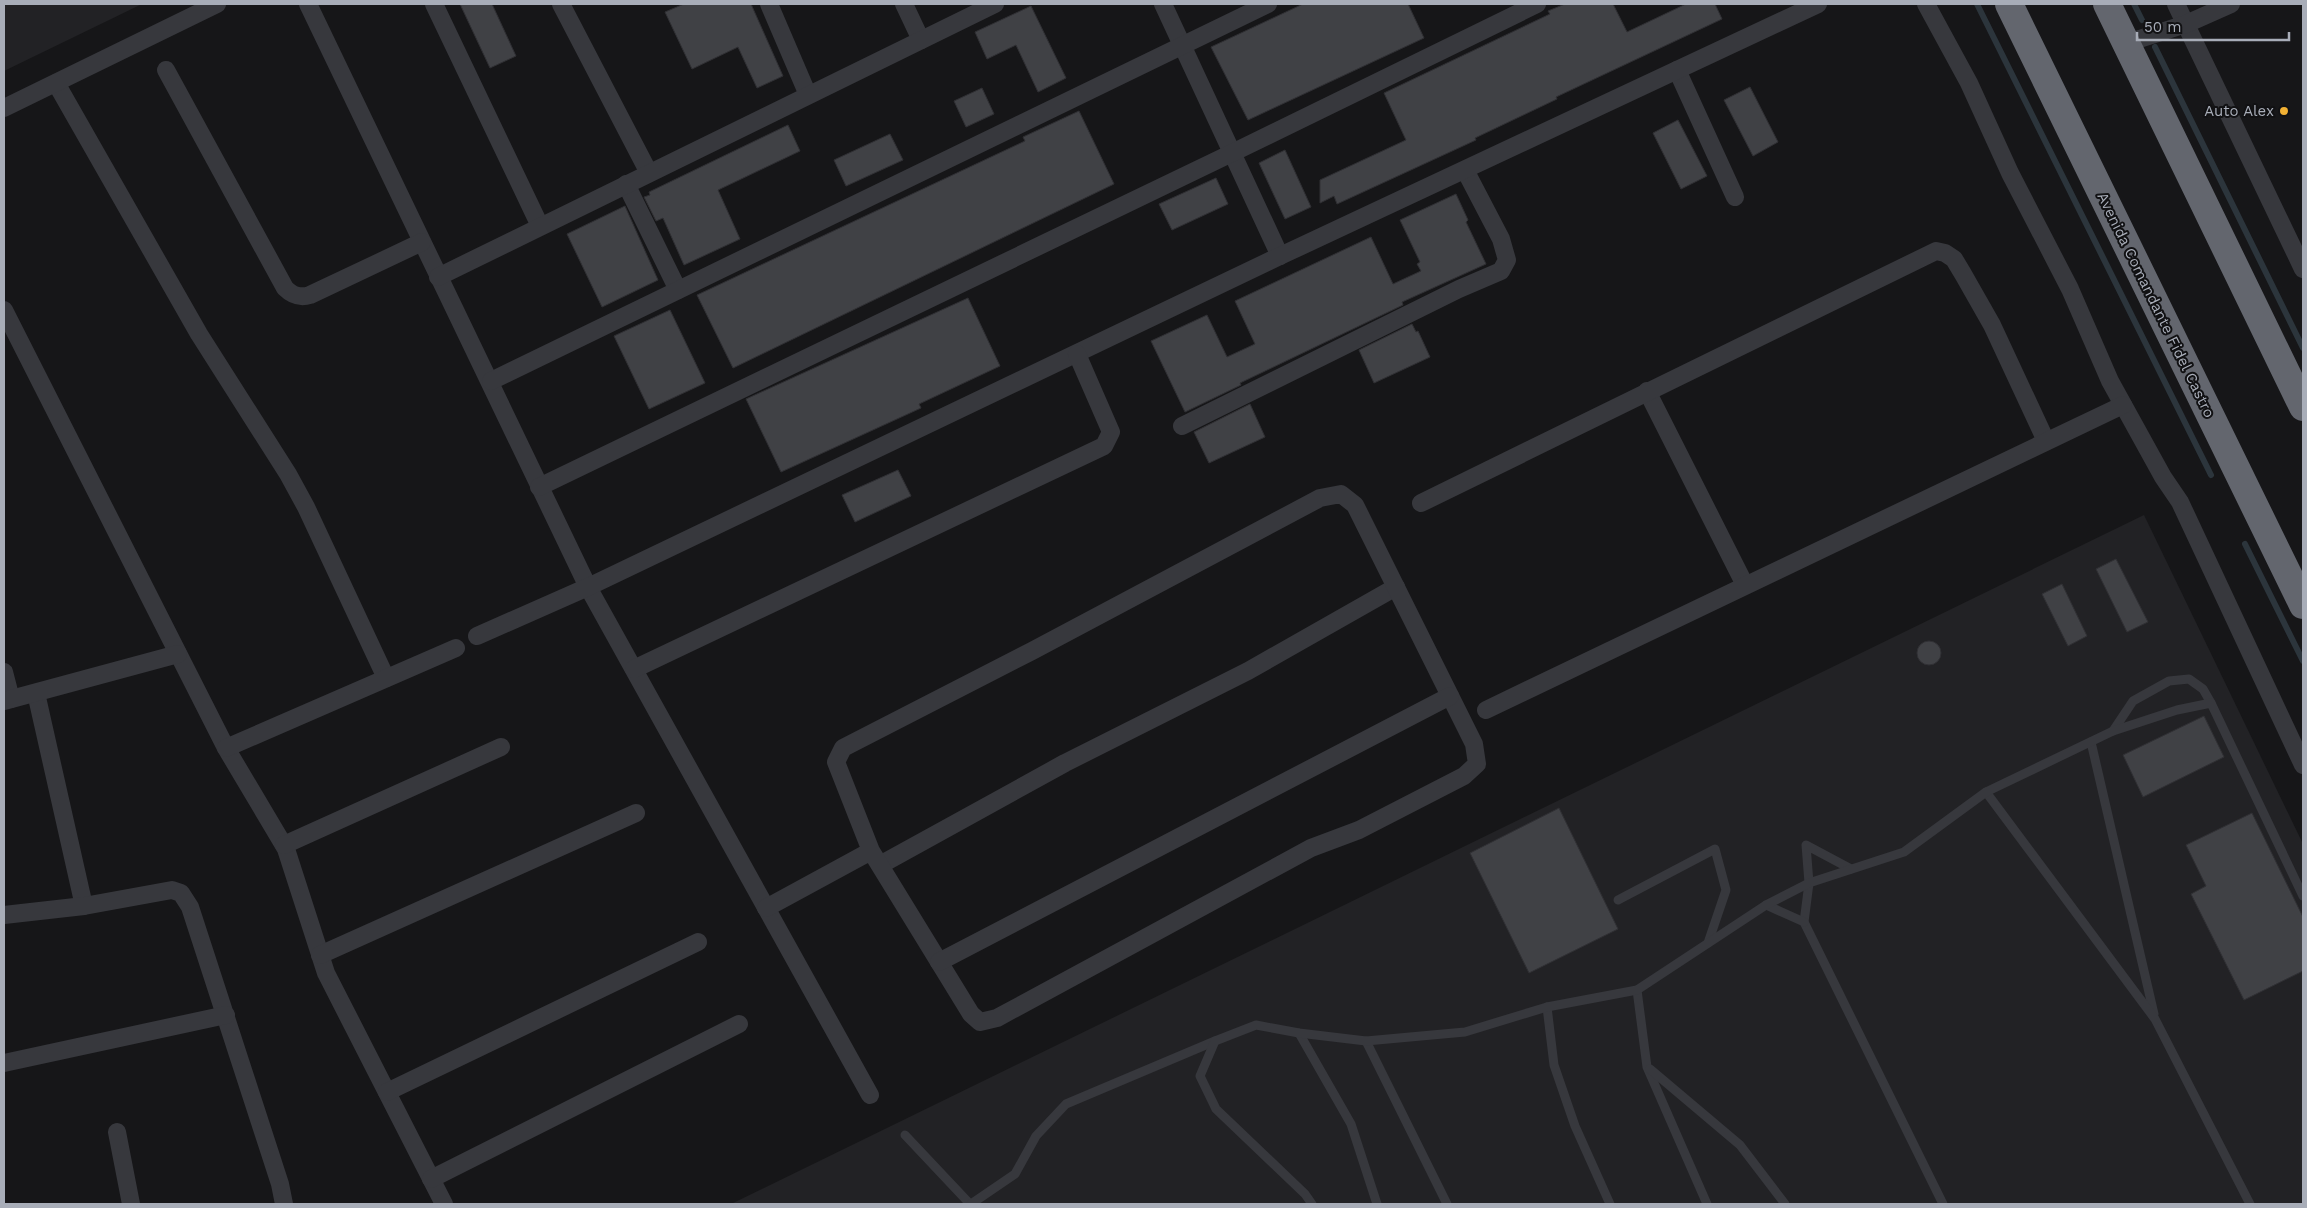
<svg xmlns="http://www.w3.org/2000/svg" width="2307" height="1208" viewBox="0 0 2307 1208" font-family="'Work Sans',sans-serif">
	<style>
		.built { fill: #222225 }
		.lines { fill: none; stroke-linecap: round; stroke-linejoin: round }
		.stream { stroke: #2c353c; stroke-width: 6 }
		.building { fill: #404145; stroke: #303034 }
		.service { stroke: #37383d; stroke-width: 9 }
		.minor { stroke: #37383d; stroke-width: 18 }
		.motorway { stroke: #63666e; stroke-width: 28 }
		.poi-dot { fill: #f2b134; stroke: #111113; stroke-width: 2 }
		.labels { text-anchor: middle; stroke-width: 4; stroke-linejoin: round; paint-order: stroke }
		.poi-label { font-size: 15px; fill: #a8adb8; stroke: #111113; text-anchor: end }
		.street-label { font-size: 15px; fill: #a8adb8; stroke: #111113 }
	</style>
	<rect width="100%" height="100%" fill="#161618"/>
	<g class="built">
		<path d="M4,4H142L4,71Z"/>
		<path d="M2144,515L2303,844V1204H731Z"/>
	</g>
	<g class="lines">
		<g class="stream">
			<path d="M1977,4L2211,475"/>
			<path d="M2134,4L2142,20"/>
			<path d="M2155,47L2303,348"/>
			<path d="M2245,544L2303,661"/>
		</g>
	</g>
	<g class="building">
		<path d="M460,4H492L516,56L490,68Z"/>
		<path d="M684,4H751L783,76L757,88L738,47L692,69L665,12Z"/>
		<path d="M1303,4H1408L1424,38L1248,120L1211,47Z"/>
		<path d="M1565,4H1613L1627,32L1686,4H1715L1722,19L1556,97L1557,99L1475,138L1476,140L1337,204L1334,196L1320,203V180L1406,140L1384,93L1550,14L1548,11Z"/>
		<path d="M1031,6L1066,78L1038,92L1016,45L987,59L975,32Z"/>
		<path d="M1750,87L1778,142L1753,156L1724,100Z"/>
		<path d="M982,88L994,114L966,127L954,101Z"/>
		<path d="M1079,111L1114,184L733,368L697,295L1025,141L1023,137Z"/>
		<path d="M1678,120L1707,176L1681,189L1653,133Z"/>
		<path d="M788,125L800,151L718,190L740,239L684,265L663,218L656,221L644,197L650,195L649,192Z"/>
		<path d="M890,134L903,160L846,186L834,160Z"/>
		<path d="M1285,150L1311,207L1285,219L1259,163Z"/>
		<path d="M1216,178L1228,204L1172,230L1159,204Z"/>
		<path d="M1456,194L1468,220L1466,222L1486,264L1402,302L1403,305L1240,383L1241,385L1185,412L1151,341L1207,315L1227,357L1255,344L1235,301L1371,237L1393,284L1421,271L1417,264L1420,262L1400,220Z"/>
		<path d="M625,206L658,280L602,307L567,234Z"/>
		<path d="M968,298L1000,366L919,404L921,408L781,472L746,399Z"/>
		<path d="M670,310L705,383L649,409L614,336Z"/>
		<path d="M1412,324L1416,332L1418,331L1430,357L1374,383L1359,350Z"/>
		<path d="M1250,404L1265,437L1209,463L1194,432Z"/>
		<path d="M898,470L911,496L855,522L842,495Z"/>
		<path d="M2116,559L2148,622L2127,632L2096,569Z"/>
		<path d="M2062,584L2087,636L2068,646L2042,594Z"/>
		<circle cx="1929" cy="653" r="12"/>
		<path d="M2204,716L2224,757L2143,797L2123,755Z"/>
		<path d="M1559,808L1618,929L1529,973L1470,853Z"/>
		<path d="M2252,813L2303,917V971L2244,1000L2191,894L2206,886L2186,845Z"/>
	</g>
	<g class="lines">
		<g class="service">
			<path d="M2113,731L2133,701L2169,681L2189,679L2203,689L2211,703"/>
			<path d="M2091,742L2154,1014"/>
			<path d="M1986,792L2155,1019L2250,1204"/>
			<path d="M1851,869L1806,845L1809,883L1804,922L1943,1204"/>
			<path d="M1618,900L1715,849L1726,890L1708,943"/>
			<path d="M1766,905L1804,922"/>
			<path d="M1637,990L1647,1067L1707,1204"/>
			<path d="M1547,1007L1554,1065L1575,1126L1610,1204"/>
			<path d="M1299,1033L1351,1124L1377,1204"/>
			<path d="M1366,1041L1447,1204"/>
			<path d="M1650,1069L1740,1145L1785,1204"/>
			<path d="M905,1135L970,1204"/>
			<path d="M971,1204L1015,1174L1036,1136L1066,1104L1215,1041"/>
			<path d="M1312,1204L1305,1194L1216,1109L1200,1076L1215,1041L1256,1025L1299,1033L1366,1041L1465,1032L1547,1007L1637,990L1766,905L1809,883L1904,852L1986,792L2113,731L2177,710L2211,703L2303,896"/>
		</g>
		<g class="minor">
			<path d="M308,4L588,587L870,1095"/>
			<path d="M434,4L540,226"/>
			<path d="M561,4L649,173"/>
			<path d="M769,4L808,95"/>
			<path d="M904,4L921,40"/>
			<path d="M1163,4L1280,256"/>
			<path d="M1926,4L1969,83L2010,173L2070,289L2110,381L2163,477L2180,502L2303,765"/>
			<path d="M2176,4L2303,269"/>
			<path d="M2127,43L2186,24L2231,4"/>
			<path d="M166,70L285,288C293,296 300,298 310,295L422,242"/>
			<path d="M1677,70L1735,197"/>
			<path d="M56,83L199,334L288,474L306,507L386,678"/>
			<path d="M4,108L217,4"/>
			<path d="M626,184L678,290"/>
			<path d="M438,277L995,4"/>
			<path d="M4,310L226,748L286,849L326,973L444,1204"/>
			<path d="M491,381L1268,4"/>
			<path d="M1647,391L1745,585"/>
			<path d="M1182,426L1459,289L1501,271L1507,260L1501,239L1465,170"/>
			<path d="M539,487L1232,153L1537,4"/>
			<path d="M1421,503L1936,251L1945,253L1954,259L1963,274L1992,325L2046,441"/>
			<path d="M477,636L588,587L1280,256L1818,4"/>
			<path d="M634,669L1104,446L1111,432L1077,354"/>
			<path d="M4,672L11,699"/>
			<path d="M36,693L84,906"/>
			<path d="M4,701L178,654"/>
			<path d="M1486,710L2123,405"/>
			<path d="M226,748L456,648"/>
			<path d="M284,845L501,747"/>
			<path d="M880,865L1065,763L1248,671L1396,587"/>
			<path d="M766,908L871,851L971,1014L980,1022L997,1018L1311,848L1359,830L1464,776L1477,764L1474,744L1355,505L1341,494L1320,498L1032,651L843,748L836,762L871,851"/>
			<path d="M4,915L84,906L172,890L181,893L190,907L280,1184L284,1204"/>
			<path d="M320,955L636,813"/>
			<path d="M939,962L1450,696"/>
			<path d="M4,1063L226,1015"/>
			<path d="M387,1092L698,942"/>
			<path d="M117,1132L131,1204"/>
			<path d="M431,1179L739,1024"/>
		</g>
		<g class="motorway">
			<path d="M2009,4L2303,605"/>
			<path d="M2107,4L2303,407"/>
		</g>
	</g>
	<circle class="poi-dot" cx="2284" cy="111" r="5"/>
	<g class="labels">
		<g class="poi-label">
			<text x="2274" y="116">Auto Alex</text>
		</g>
		<g class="street-label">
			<text transform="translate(2156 305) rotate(64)" y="5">Avenida Comandante Fidel Castro</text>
		</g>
	</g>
	<rect width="2307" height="1208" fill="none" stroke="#a8adb8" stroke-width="10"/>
	<path d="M2137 32v8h152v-8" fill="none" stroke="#a8adb8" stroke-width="2.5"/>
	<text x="2144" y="32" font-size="15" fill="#a8adb8" stroke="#111113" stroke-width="4" paint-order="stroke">50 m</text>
</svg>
